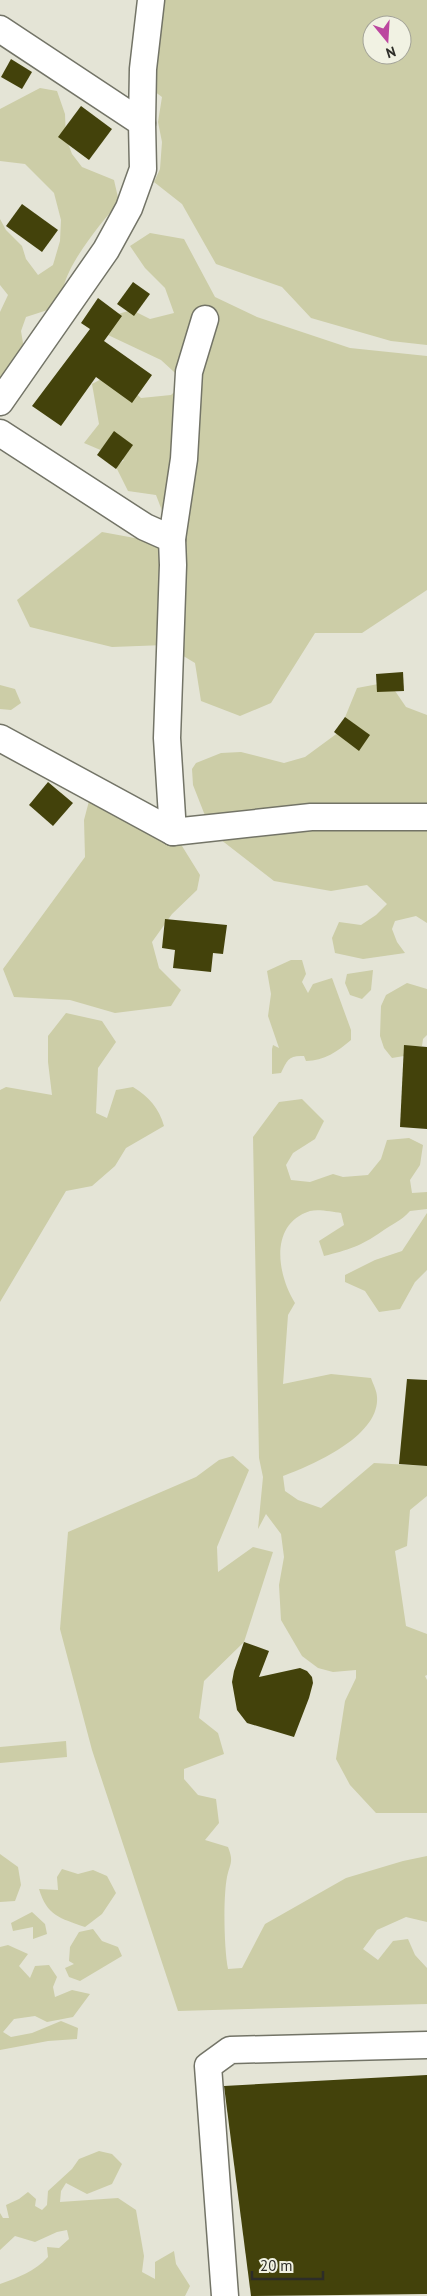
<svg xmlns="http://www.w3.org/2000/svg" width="427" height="2296" viewBox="0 0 427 2296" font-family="'PT Sans',sans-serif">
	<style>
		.green { fill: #cccda7; fill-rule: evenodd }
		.building { fill: #43420b }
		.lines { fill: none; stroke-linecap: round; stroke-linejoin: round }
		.minor-casing { stroke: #737467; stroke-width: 29 }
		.minor { stroke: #fff; stroke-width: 26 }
	</style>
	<rect width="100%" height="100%" fill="#e4e4d6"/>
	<g class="green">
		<path d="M165,0H427V345L391,341L311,318L282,287L216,264L182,204L154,182L160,169L162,142L158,122L162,97L135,77ZM372,25H402V55H372Z"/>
		<path d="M40,88L57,91L65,114L66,138L72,154L82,167L114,180L119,202C102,222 70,260 64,286C63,292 63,299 63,305L26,317L21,331L24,349L6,376L0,379V312L8,295L0,285V219L6,230L22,246L26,259L38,275L53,265L60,241L61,220L54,193L25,164L0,161V109Z"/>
		<path d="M150,233L184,239L215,297L257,317L350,348L427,356V590L362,633H315L271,703L240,716L201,701L195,663L165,645L112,647L30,627L17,600L102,532L162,543L166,521L156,495L128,491L116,467L124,460L84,443L99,424L92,384L105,377L125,384L141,398L171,395L185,382L161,360L108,335L104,318L132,310L150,319L174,313L165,288L145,268L130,246Z"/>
		<path d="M389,682L406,707L427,715V923L416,916L395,921L392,929L397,942L405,953L363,959L335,953L332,938L339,922L361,925L376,915L387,904L367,885L331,891L274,881L216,836L204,813L193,785L192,769L196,763L221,753L241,752L284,763L305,757L339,732L357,688Z"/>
		<path d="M0,685L15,689L21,703L11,710L0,709Z"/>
		<path d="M89,801L160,821L182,846L200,875L197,890L172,914L152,942L159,968L181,990L171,1006L115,1013L70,1000L14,997L3,969L85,857L84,820Z"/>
		<path d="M291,960H302L306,974L302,982L308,993L313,984L332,978L351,1030V1040C338,1051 324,1061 306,1061L304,1056C289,1055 287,1060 281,1073L272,1074V1049L273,1045L279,1048L268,1016L271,994L267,971Z"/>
		<path d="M373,970L371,990L362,999L350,995L345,983L347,974Z"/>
		<path d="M407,983L427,989V1035L423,1039L422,1046H405L404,1056L392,1058L384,1048L380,1036L381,1006L386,995Z"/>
		<path d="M66,1013L102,1021L116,1042L98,1068L96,1113L107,1118L116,1090L133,1087C149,1097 159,1108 164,1126L126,1148L115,1166L92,1186L66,1191L0,1302V1090L6,1087L52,1095L48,1062V1036Z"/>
		<path d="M302,1099L324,1121L315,1139L293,1153L286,1165L291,1180L310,1182L333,1174L343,1177L368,1175L381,1159L387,1140L409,1138L423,1145L420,1165L410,1180L412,1193L427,1192V1209L410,1211C401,1221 392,1224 381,1232C361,1246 348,1250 324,1256L319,1241L344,1225L341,1213C333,1212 319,1209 310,1211C269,1224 277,1274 295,1303L288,1315L283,1384L331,1374L371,1378C373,1384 377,1391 377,1397C380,1436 313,1465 283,1476L285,1491L298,1500L321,1508L374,1463L427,1466V1496L410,1510L407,1546L395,1551L406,1626L427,1634V1675L425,1676L427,1680V1813H376L350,1785L336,1759L345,1701L356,1678V1670L333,1672L318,1668L302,1656L281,1620L279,1585L284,1557L281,1534L266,1514L258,1529L263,1477L259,1458L253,1137L279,1102Z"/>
		<path d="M427,1213V1270L415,1282L400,1309L379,1312L365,1291L345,1282V1275L375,1260L402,1251Z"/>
		<path d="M233,1456L249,1470L217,1547L218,1572L253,1547L273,1552L244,1642L204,1681L199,1718L218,1733L224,1754L184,1769V1779L198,1795L216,1799L219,1823L205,1840L228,1847C234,1862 230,1863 227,1877C223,1898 224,1948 228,1969L242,1968L265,1924L346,1878L403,1861L427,1856V1922L406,1917L377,1930L363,1949L378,1960L393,1941L408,1939L415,1955L427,1968V2004L178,2011L92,1750L60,1629L68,1532L196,1477L219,1460Z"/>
		<path d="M66,1741L67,1757L0,1763V1747Z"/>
		<path d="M0,1854L18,1867L21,1885L15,1901L0,1902Z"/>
		<path d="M62,1869L78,1874L93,1870L107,1876L116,1893L102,1914L85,1927C60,1918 47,1916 39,1889L58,1890L57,1877Z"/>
		<path d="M32,1912L45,1924L47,1934L33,1939V1927L13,1931L11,1923Z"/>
		<path d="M93,1929L102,1941L118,1947L122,1956L80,1981L69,1977L65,1968L74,1964L69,1961L70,1947L79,1932Z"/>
		<path d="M8,1945L28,1954L19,1966L30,1978L35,1966L49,1965L57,1977L53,1987L55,1997L72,1990L90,1994L73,2017L47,2022L35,2016L14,2019L3,2032L11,2037L32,2033L61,2021L78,2028L77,2039L48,2041L0,2050V1947Z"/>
		<path d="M99,2151L112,2154L122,2164L112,2184L87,2194L66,2183L61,2191L60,2202L118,2198L136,2210L144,2256L142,2272L155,2279V2262L174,2251L176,2264L190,2286L185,2296H0V2284C19,2277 34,2272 48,2257L47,2247L59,2248L69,2239L67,2230L57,2232L35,2242L15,2236L0,2250V2213L3,2218H9L6,2205L19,2199L28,2192L36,2199L35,2206L42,2210L47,2205L48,2191L72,2169L79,2159Z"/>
	</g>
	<g class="building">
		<path d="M11,59L32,72L22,89L1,77Z"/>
		<path d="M81,106L112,129L89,160L58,137Z"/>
		<path d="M22,204L58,230L42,252L6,226Z"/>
		<path d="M133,282L150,294L134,316L117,304Z"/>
		<path d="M98,298L122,316L104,341L152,375L132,403L96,377L61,426L32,406L90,329L81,323Z"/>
		<path d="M114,431L133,445L116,469L97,455Z"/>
		<path d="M403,672L404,691L377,692L376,674Z"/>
		<path d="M345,717L370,735L359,751L334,732Z"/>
		<path d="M48,782L73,803L53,826L29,805Z"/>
		<path d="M165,919L227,925L223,954L213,953L211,972L173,968L175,950L162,948Z"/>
		<path d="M404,1045L427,1047V1129L400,1127Z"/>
		<path d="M407,1379L427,1380V1466L399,1464Z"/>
		<path d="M244,1642L269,1651L259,1677L300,1668L307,1671L312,1677L313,1683L309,1698L294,1737L247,1723L237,1710L232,1682L234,1671Z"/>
		<path d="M427,2075V2294L251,2296L224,2086Z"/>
	</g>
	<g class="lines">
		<g class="minor-casing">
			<g id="minor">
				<path d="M0,29L142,123L143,169L129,208L106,250L0,402"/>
				<path d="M142,123L143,69L151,0"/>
				<path d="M0,433L145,527L172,539L173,565L167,738L173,832"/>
				<path d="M172,539L184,459L189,372L205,319"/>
				<path d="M0,738L173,832L311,817H427"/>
				<path d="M225,2296L208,2066L230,2050L427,2045"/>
			</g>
		</g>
		<use href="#minor" class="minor"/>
	</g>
	<g transform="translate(387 40) rotate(162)"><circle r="24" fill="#f1f2e3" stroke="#a3a398"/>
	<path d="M0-4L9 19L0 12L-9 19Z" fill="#bc479f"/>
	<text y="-8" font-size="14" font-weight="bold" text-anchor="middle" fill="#2d2d28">N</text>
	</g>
	<path d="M252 2271v8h71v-8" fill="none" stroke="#2d2d28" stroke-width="2.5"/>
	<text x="260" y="2271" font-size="15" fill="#2d2d28" stroke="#f1f2e3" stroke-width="4" paint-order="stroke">20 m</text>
</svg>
